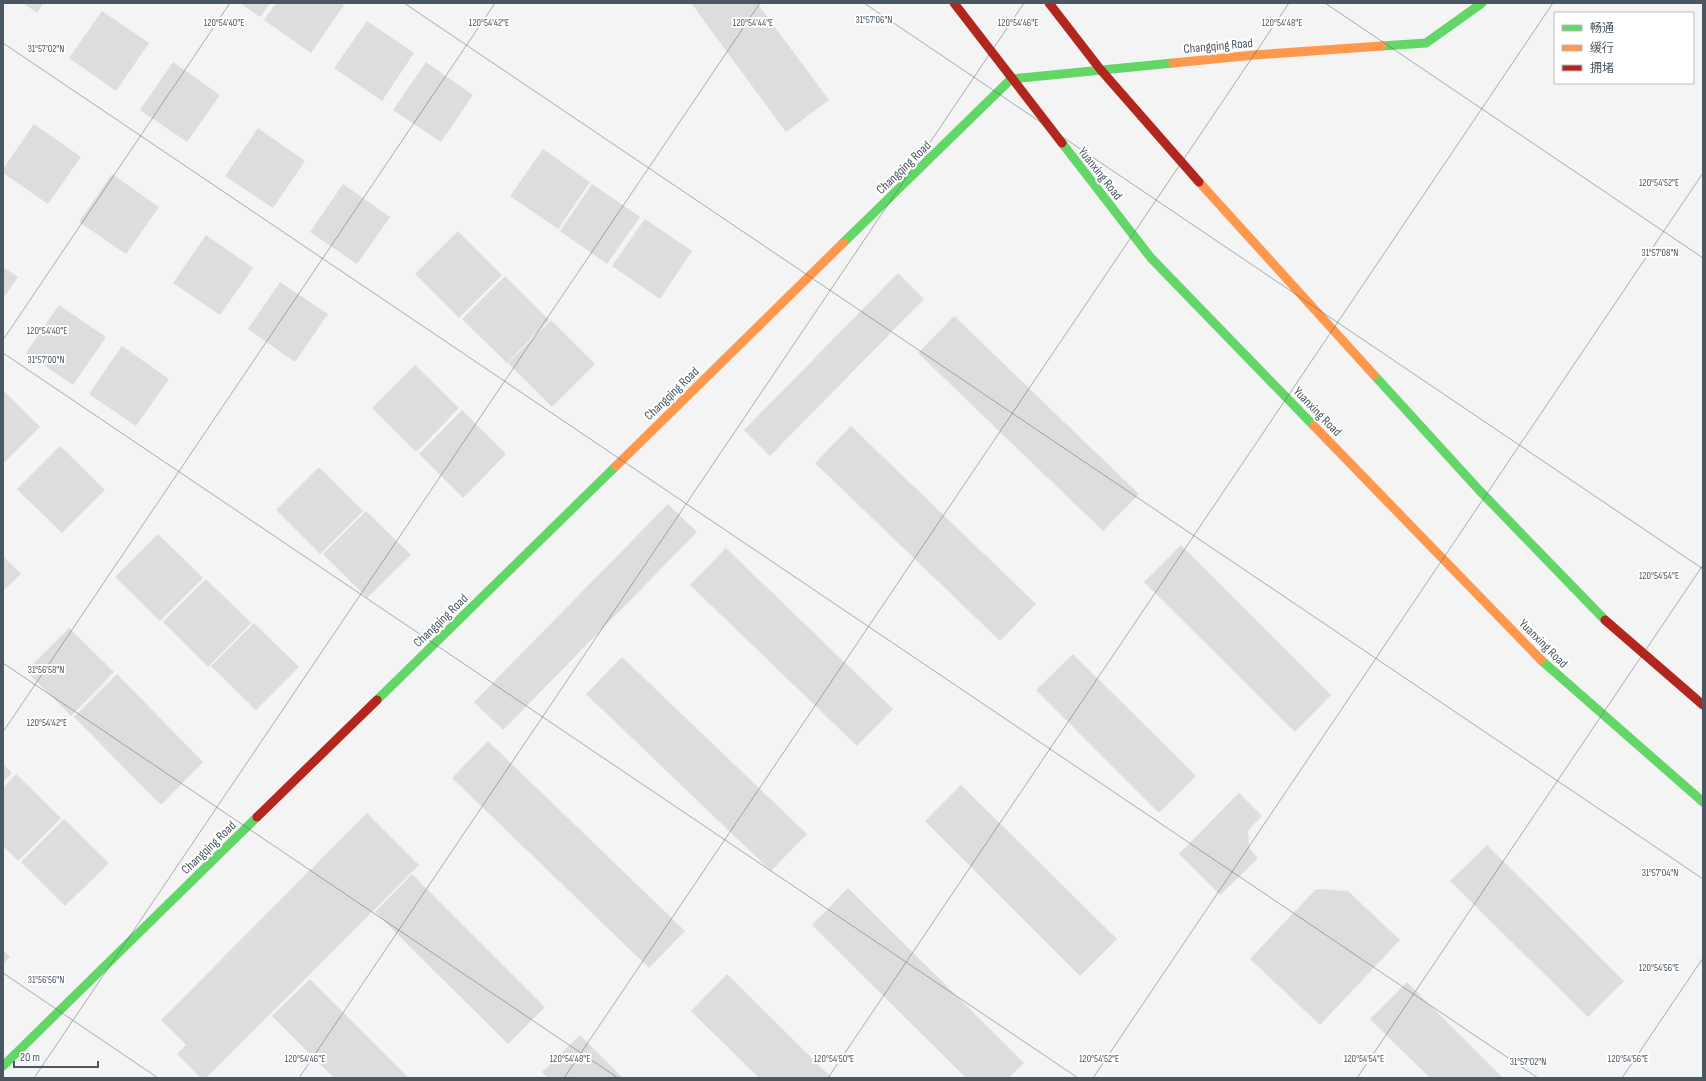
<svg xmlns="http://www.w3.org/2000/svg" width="1706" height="1081" viewBox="0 0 1706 1081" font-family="'Sofia Sans Condensed','Noto Sans SC',sans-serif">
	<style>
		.building { fill: #ddddde }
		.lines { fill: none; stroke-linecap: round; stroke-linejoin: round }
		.fast { stroke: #63d668; stroke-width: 9 }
		.slow { stroke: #ff974d; stroke-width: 9 }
		.jam { stroke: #b3261e; stroke-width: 9 }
		.ticks { fill: none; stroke: #4a5661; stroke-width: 1; stroke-opacity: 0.45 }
		.labels { text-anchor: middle; stroke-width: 4; stroke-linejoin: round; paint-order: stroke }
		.street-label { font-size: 13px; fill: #4a5661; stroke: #fff }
		.ticks-label { font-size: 10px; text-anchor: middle; fill: #4a5661; stroke: #fff; stroke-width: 4; stroke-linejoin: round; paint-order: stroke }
	</style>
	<rect width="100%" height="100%" fill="#f4f4f4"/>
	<g class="building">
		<path d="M23,3H43L37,13Z"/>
		<path d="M240,3H270L260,17Z"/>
		<path d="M276,3H341L344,5L311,53L264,20Z"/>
		<path d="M691,3H757L829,100L786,132Z"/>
		<path d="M102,11L149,43L116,91L69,58Z"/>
		<path d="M367,21L414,53L382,101L334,68Z"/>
		<path d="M173,62L220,95L187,142L140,110Z"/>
		<path d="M426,62L473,95L441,142L393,110Z"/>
		<path d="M34,124L81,157L48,204L3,173V169Z"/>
		<path d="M258,128L305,161L273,208L225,176Z"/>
		<path d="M543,149L590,182L558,229L510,196Z"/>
		<path d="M112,174L159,207L126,254L79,222Z"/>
		<path d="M343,184L390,217L357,264L310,232Z"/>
		<path d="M592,184L640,217L607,264L560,231Z"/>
		<path d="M645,219L692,251L660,299L612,266Z"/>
		<path d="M458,231L502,275L459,318L415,274Z"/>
		<path d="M206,235L253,268L220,315L173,283Z"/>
		<path d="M3,267L18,277L3,299Z"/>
		<path d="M898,273L924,299L770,456L744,430Z"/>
		<path d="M505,276L549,320L507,363L462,319Z"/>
		<path d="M280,282L328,314L295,362L248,329Z"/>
		<path d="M59,305L106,337L73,385L26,353Z"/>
		<path d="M954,316L1139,494L1103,531L918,353Z"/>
		<path d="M551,320L595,364L552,407L508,363Z"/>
		<path d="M122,346L169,379L136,426L89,394Z"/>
		<path d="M415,365L459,408L416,452L372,408Z"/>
		<path d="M3,390L40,427L3,464Z"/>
		<path d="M462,410L506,454L463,498L419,454Z"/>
		<path d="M851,426L1036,604L1000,641L815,463Z"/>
		<path d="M60,446L105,490L62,533L17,489Z"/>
		<path d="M319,467L363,511L320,554L276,510Z"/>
		<path d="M668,504L697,532L503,730L474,702Z"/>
		<path d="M366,511L411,555L367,598L323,554Z"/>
		<path d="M158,534L203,578L160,621L115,577Z"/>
		<path d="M1181,545L1331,695L1295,732L1144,582Z"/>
		<path d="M726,548L893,709L857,746L690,585Z"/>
		<path d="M3,556L21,574L3,591Z"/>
		<path d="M206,579L251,623L208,667L163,622Z"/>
		<path d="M254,623L299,667L256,710L211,666Z"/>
		<path d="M69,628L114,672L71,716L26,671Z"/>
		<path d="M1073,654L1196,776L1159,813L1036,690Z"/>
		<path d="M622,657L807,834L771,871L586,694Z"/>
		<path d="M117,674L203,762L161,805L74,717Z"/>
		<path d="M488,741L685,931L649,968L452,778Z"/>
		<path d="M3,764L12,773L3,782Z"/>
		<path d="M16,774L61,818L18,861L3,846V788Z"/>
		<path d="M961,785L1117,939L1080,976L925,821Z"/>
		<path d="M1239,793L1262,816L1248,830L1249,848L1258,858L1220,895L1179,854Z"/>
		<path d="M367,813L419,865L206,1078H201L177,1054L186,1045L161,1020Z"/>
		<path d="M64,819L109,863L65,906L21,862Z"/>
		<path d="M1487,845L1624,981L1588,1017L1450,881Z"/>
		<path d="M412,874L545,1007L508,1044L375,912Z"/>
		<path d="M848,888L1024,1063L1008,1078H966L812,925Z"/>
		<path d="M1316,889L1348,891L1400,940L1320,1025L1250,959Z"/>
		<path d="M3,949L10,957L3,964Z"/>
		<path d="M727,974L832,1078H759L691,1011Z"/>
		<path d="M310,979L409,1078H334L272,1016Z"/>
		<path d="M1407,982L1503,1078H1430L1370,1019Z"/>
		<path d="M580,1035L623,1078H548L542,1072Z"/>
	</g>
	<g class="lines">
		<g class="fast">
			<path d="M1382,46L1426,43L1482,3"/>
			<path d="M1062,143L1151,258L1314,426"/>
			<path d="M843,243L1011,79L1173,63"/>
			<path d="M1374,375L1479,490L1605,620"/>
			<path d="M1541,660L1703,802"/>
			<path d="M377,700L616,466"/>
			<path d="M3,1066L257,817"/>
		</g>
		<g class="slow">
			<path d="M1173,63L1254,55L1382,46"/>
			<path d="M1199,182L1374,375"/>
			<path d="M1314,426L1541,660"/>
			<path d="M616,466L843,243"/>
		</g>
		<g class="jam">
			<path d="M954,3L1062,143"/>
			<path d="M1049,3L1100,69L1199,182"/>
			<path d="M1605,620L1703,705"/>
			<path d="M257,817L377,700"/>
		</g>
	</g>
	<path class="ticks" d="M404,3L1703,879M864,3L1703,569M1325,3L1703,258M3,43L1538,1078M3,340L230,3M3,353L1078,1078M3,663L618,1078M3,732L495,3M3,973L158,1078M34,1078L760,3M299,1078L1024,3M564,1078L1289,3M828,1078L1553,3M1093,1078L1703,173M1357,1078L1703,565M1622,1078L1703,958"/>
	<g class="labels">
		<g class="street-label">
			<text transform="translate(1218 45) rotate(-5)" y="5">Changqing Road</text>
			<text transform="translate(903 167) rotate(-44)" y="5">Changqing Road</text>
			<text transform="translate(1101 173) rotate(52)" y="5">Yuanxing Road</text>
			<text transform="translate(671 393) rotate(-44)" y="5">Changqing Road</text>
			<text transform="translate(1318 411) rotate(46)" y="5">Yuanxing Road</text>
			<text transform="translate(440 620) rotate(-44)" y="5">Changqing Road</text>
			<text transform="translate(1544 643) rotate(45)" y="5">Yuanxing Road</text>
			<text transform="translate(208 847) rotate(-44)" y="5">Changqing Road</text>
		</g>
	</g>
	<g class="ticks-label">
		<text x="874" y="23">31°57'06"N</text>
		<text x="489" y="26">120°54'42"E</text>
		<text x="1018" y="26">120°54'46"E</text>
		<text x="224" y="26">120°54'40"E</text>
		<text x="753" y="26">120°54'44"E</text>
		<text x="1282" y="26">120°54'48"E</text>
		<text x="46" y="52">31°57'02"N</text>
		<text x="1659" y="186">120°54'52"E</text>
		<text x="1660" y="256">31°57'08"N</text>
		<text x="47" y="334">120°54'40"E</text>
		<text x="46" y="363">31°57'00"N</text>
		<text x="1659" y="579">120°54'54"E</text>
		<text x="46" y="673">31°56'58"N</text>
		<text x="47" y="726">120°54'42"E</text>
		<text x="1660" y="876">31°57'04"N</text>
		<text x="1659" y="971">120°54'56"E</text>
		<text x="46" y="983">31°56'56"N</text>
		<text x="305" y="1062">120°54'46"E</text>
		<text x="570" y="1062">120°54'48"E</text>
		<text x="834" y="1062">120°54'50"E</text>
		<text x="1099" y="1062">120°54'52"E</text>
		<text x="1364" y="1062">120°54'54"E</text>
		<text x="1628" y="1062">120°54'56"E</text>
		<text x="1528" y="1065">31°57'02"N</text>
	</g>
	<rect width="1706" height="1081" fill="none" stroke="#4a5661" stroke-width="8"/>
	<rect x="1554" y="12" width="140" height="72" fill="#ffffff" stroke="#b7bbc0"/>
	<rect x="1562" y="25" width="20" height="6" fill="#63d668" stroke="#b7bbc0"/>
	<text x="1590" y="32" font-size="12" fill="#4a5661">畅通</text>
	<rect x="1562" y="45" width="20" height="6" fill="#ff974d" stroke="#b7bbc0"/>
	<text x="1590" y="52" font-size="12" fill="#4a5661">缓行</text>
	<rect x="1562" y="65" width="20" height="6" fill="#b3261e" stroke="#b7bbc0"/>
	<text x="1590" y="72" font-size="12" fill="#4a5661">拥堵</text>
	<path d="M14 1061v6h84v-6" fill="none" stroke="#4a5661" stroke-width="2"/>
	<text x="20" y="1061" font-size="12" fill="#4a5661" stroke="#ffffff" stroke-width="3" paint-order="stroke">20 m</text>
</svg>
